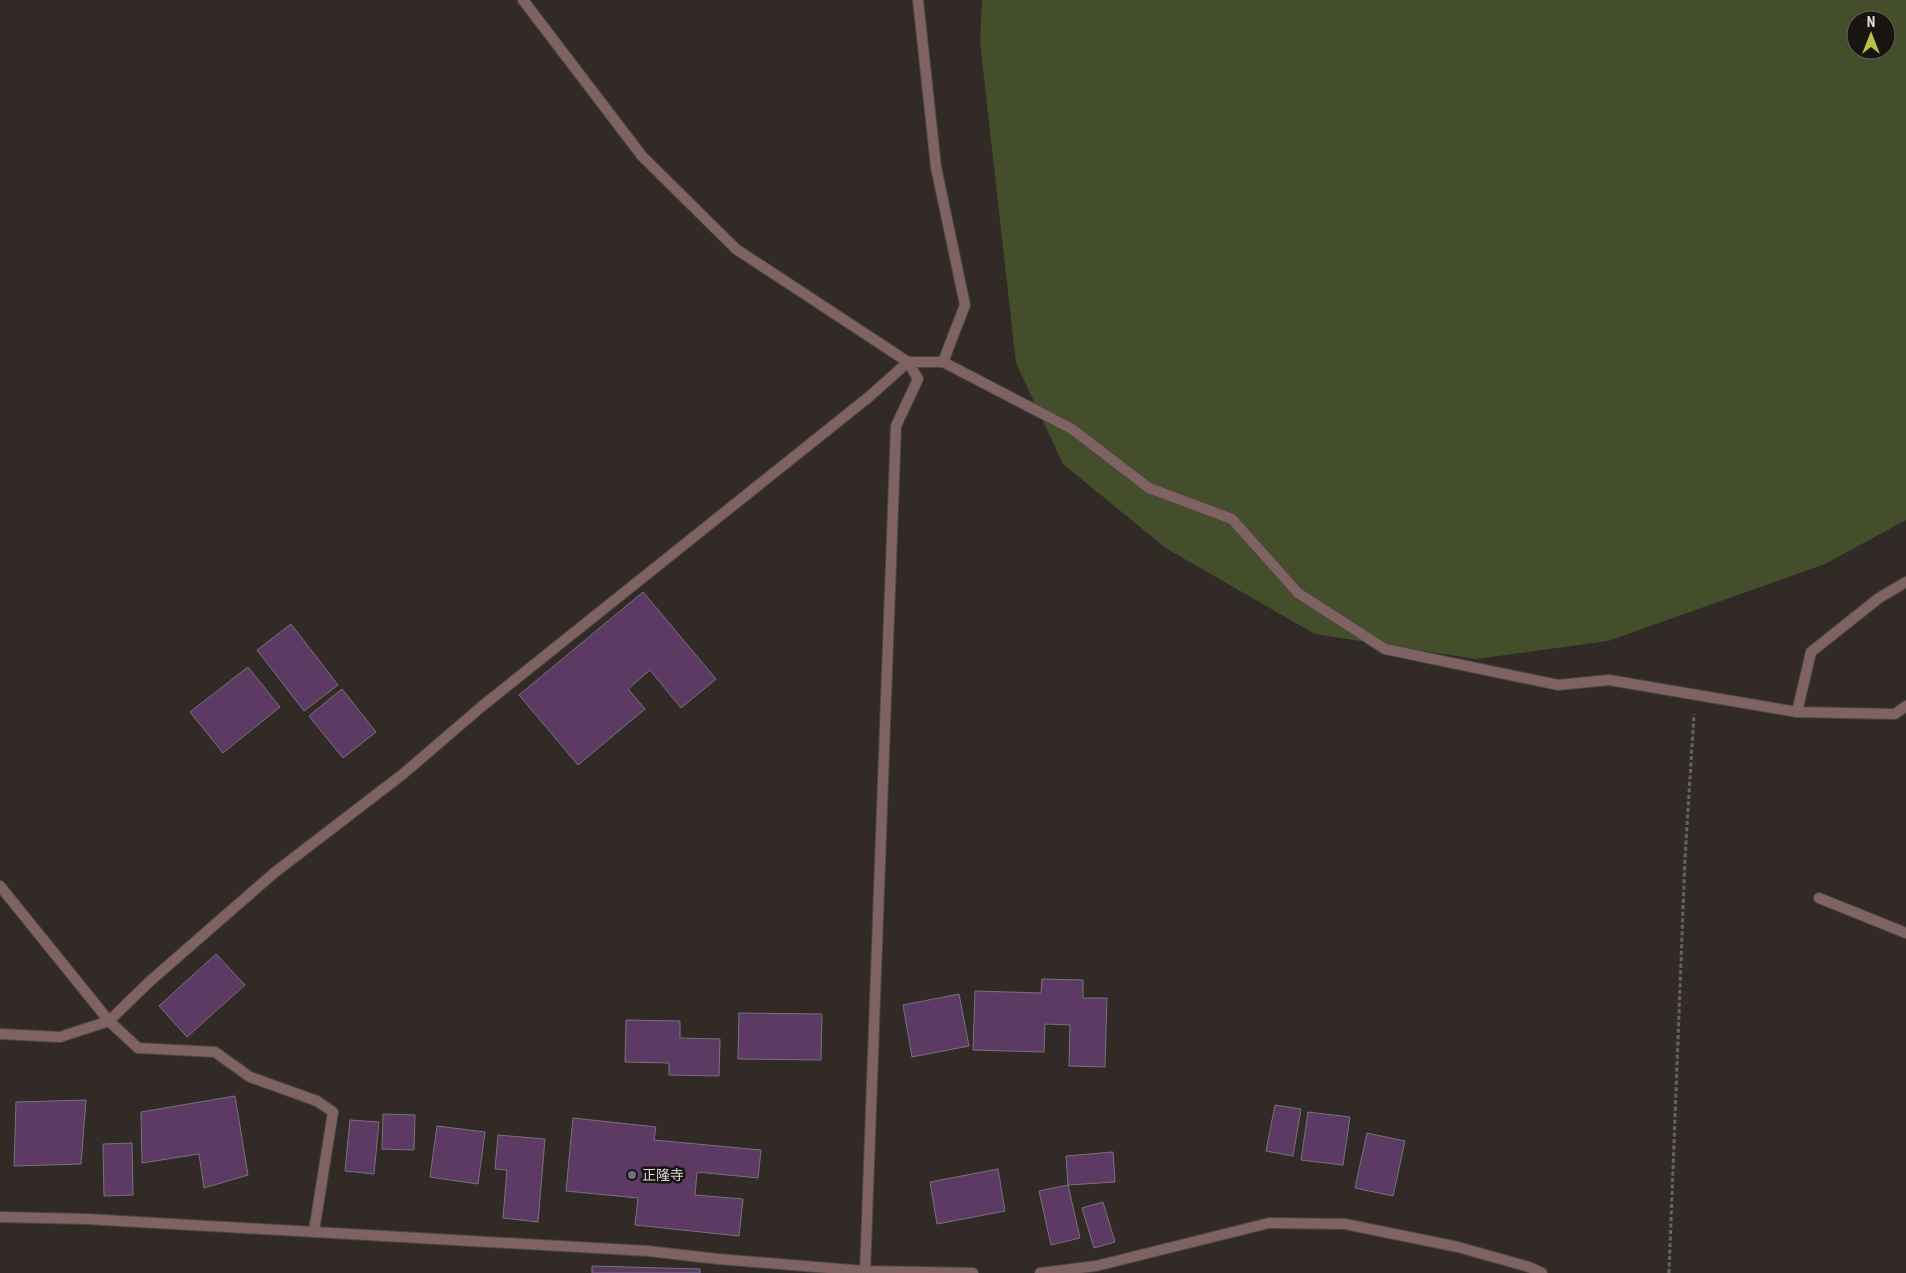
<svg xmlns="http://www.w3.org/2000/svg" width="1906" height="1273" viewBox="0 0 1906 1273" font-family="'Roboto Condensed','Noto Sans JP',sans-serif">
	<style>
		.green { fill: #444e2b; fill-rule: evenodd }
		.building { fill: #5c3a64; stroke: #787279 }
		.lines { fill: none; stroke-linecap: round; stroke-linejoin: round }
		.lane-casing { stroke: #4d4643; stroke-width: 12 }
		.street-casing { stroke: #4d4643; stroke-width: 12 }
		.path { stroke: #696360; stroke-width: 3; stroke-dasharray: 4 2.5; stroke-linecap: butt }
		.lane { stroke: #7f6362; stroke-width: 10 }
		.street { stroke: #7f6362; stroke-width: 10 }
		.worship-dot { fill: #6b7280; stroke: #171412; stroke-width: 2 }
		.labels { text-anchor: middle; stroke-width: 5; stroke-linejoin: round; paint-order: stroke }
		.poi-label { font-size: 14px; fill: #ded9d7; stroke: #171412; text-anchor: start }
	</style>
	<rect width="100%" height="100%" fill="#312a27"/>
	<path class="green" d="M982,0H1906V520L1825,564L1608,641L1476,659L1315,634L1167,549L1063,464L1016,363L980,42ZM1856,20H1886V50H1856Z"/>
	<g class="building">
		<path d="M643,592L716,679L681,708L650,670L628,689L645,709L578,765L519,695Z"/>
		<path d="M291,624L338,685L304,711L257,650Z"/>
		<path d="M248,667L280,707L223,753L190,712Z"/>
		<path d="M342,689L376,732L343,758L309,716Z"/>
		<path d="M216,954L245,985L187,1037L159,1006Z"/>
		<path d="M1042,979L1083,980V998H1107L1105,1067L1069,1066L1070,1025L1045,1024L1044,1052L973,1050L975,991L1041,993Z"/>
		<path d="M959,994L969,1046L912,1057L903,1005Z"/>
		<path d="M739,1013L822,1014L821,1060L738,1059Z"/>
		<path d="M626,1020L680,1021V1038L720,1039L719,1076L669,1075V1063L625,1062Z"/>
		<path d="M235,1096L248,1175L204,1188L199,1154L142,1163L141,1112Z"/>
		<path d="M86,1100L81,1164L14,1166L16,1102Z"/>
		<path d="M1275,1105L1301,1109L1293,1156L1266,1151Z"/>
		<path d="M1308,1112L1350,1117L1343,1165L1301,1160Z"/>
		<path d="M383,1114L415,1115L414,1150L382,1149Z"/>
		<path d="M573,1118L656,1127L654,1140L761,1150L758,1178L697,1172L695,1195L743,1199L739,1236L635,1225L638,1198L566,1191Z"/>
		<path d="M350,1120L379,1122L374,1174L345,1171Z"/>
		<path d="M437,1126L485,1132L478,1184L430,1177Z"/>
		<path d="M1367,1133L1405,1141L1393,1196L1355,1188Z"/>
		<path d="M498,1135L545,1139L538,1222L503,1218L507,1170L495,1169Z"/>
		<path d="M132,1143L133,1195L104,1196L103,1144Z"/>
		<path d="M1113,1152L1115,1182L1068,1185L1066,1156Z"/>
		<path d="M998,1169L1005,1211L937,1224L930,1182Z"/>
		<path d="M1068,1185L1080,1238L1051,1245L1039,1191Z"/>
		<path d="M1103,1202L1115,1242L1094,1248L1082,1208Z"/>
		<path d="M592,1266L700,1269V1273H592Z"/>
	</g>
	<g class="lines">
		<g class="lane-casing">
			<path id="lane" d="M1819,898L1906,933"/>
		</g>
		<g class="street-casing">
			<g id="street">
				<path d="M523,0L642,156L736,249L908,362L918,379L896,426L865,1273"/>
				<path d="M918,0L936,167L965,305L943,362"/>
				<path d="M1797,712L1811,652L1879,598L1906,582"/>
				<path d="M0,886L109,1021L138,1048L215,1052L250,1077L317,1101L333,1112L314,1231"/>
				<path d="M0,1034L60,1037L109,1021L149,982L274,873L403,774L481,707L870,396L908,362H943L1072,429L1149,488L1232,519L1298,593L1385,649L1558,685L1609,680L1797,712L1895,714L1906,706"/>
				<path d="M0,1217L86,1219L648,1251L718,1259L865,1271L973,1273"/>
				<path d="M1040,1273L1096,1266L1269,1223L1345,1224L1458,1247L1529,1267L1542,1273"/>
			</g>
		</g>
		<path class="path" d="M1669,1273L1685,858L1694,714"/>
		<use href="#lane" class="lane"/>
		<use href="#street" class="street"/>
	</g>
	<circle class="worship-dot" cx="632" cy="1175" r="5"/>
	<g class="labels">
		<g class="poi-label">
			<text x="642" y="1180">正隆寺</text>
		</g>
	</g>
	<g transform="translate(1871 35)"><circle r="24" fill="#171412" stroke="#676361"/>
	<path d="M0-4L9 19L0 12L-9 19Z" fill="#bac045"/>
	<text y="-8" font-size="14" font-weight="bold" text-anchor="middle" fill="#ded9d7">N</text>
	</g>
</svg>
